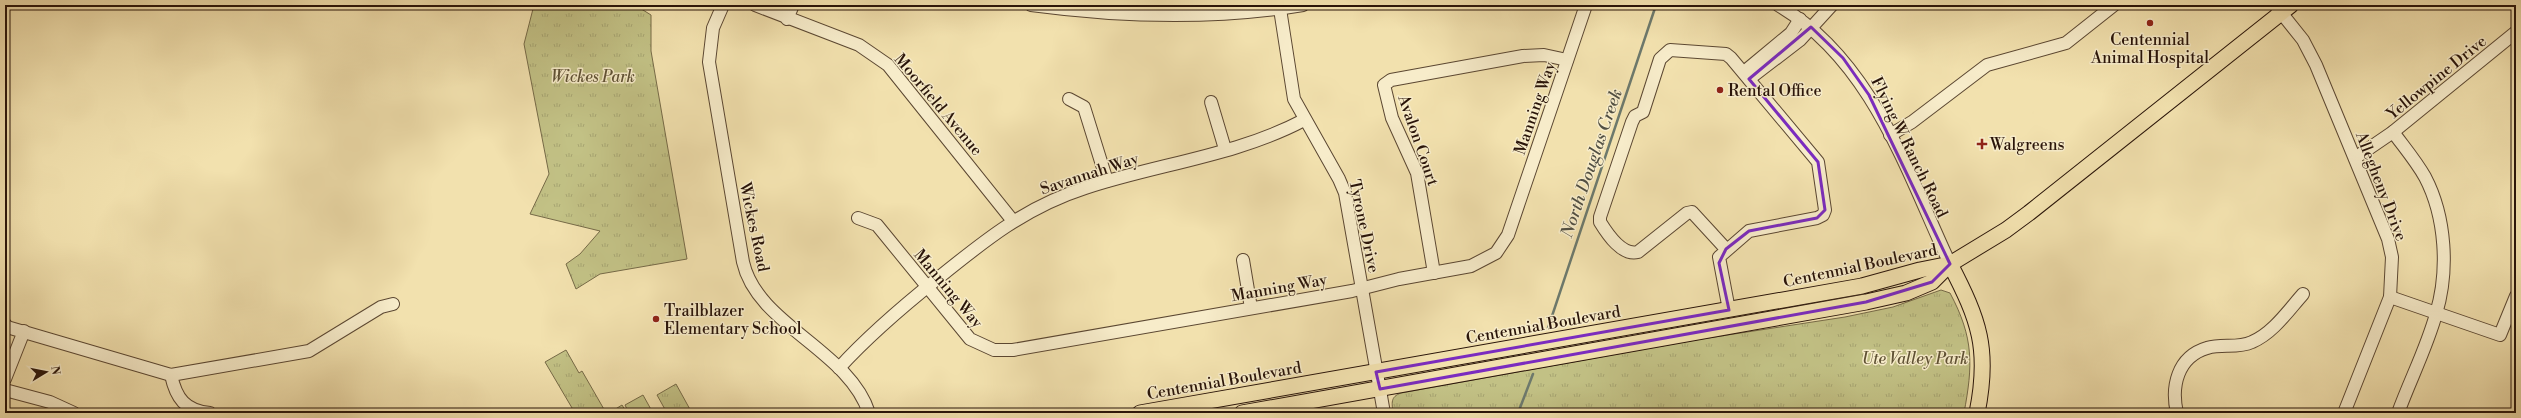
<svg xmlns="http://www.w3.org/2000/svg" width="2521" height="418" viewBox="0 0 2521 418" font-family="'Libre Bodoni',serif">
	<style>
		.grass { fill: url(#grass-tufts); stroke: #766a47 }
		.pitch { fill: #c2c185; stroke: #766a47 }
		.lines { fill: none; stroke-linecap: round; stroke-linejoin: round }
		.stream { stroke: #6d796c; stroke-width: 2.5 }
		.minor-casing { stroke: #5b4732; stroke-width: 14 }
		.major-casing { stroke: #291409; stroke-width: 17 }
		.minor { stroke: #f7ecca; stroke-width: 12 }
		.major { stroke: #f2e1ae; stroke-width: 15 }
		.marked { fill: none; stroke: #7b2cbf; stroke-width: 3; stroke-linejoin: round }
		.poi-dot { fill: #8f2418; stroke: #f7ecca; stroke-width: 1.5 }
		.labels { text-anchor: middle; stroke-width: 3; stroke-linejoin: round; paint-order: stroke }
		.poi-label { font-size: 16px; fill: #291409; stroke: #f7ecca; text-anchor: start }
		.park-label { font-size: 16px; font-style: italic; fill: #5f5134; stroke: #f7ecca }
		.street-label { font-size: 16px; fill: #291409; stroke: #f7ecca }
		.water-label { font-size: 17px; font-style: italic; fill: #514f43; stroke: #f7ecca }
	</style>
	<defs>
		<pattern id="grass-tufts" width="24" height="20" patternUnits="userSpaceOnUse"><rect width="24" height="20" fill="#c2c185"/><path d="M3 7l-1-3M5 7V3M7 7l1-3M15 17l-1-3M17 17v-4M19 17l1-3" fill="none" stroke="#a7a572"/></pattern>
	</defs>
	<rect width="100%" height="100%" fill="#f2e1ae"/>
	<filter id="stains"><feTurbulence type="fractalNoise" baseFrequency=".005" numOctaves="4"/><feColorMatrix values="0 0 0 0 .2 0 0 0 0 .09 0 0 0 0 .02 0 0 0 .5 -.17"/></filter>
	<radialGradient id="worn" r=".72"><stop offset=".6" stop-color="#630" stop-opacity="0"/><stop offset="1" stop-color="#630" stop-opacity=".3"/></radialGradient>
	<g class="grass">
		<path d="M534,5H635L651,15V51L687,259L600,274L576,289L566,264L580,254L600,231L530,214L549,174L524,44Z"/>
		<path d="M1941,290L1950,293C1974,338 1973,365 1964,413H1393C1392,403 1390,397 1401,393L1695,340L1845,317L1893,307Z"/>
		<path d="M566,350L579,373L582,371L605,411L601,413H575L545,362Z"/>
		<path d="M676,384L692,413H667L657,395Z"/>
	</g>
	<g class="pitch">
		<path d="M643,395L653,413H629L625,405Z"/>
		<path d="M622,405L627,413H609Z"/>
	</g>
	<g class="lines">
		<g class="stream">
			<path d="M1548,328L1656,5"/>
			<path d="M1518,413L1533,374"/>
		</g>
		<g class="minor-casing">
			<g id="minor">
				<path d="M723,5L713,28L709,62L743,262C757,325 849,350 869,413"/>
				<path d="M755,5L859,45L888,65L1013,221"/>
				<path d="M1031,5C1121,17 1213,20 1303,5"/>
				<path d="M1778,5C1872,60 1906,170 1950,264"/>
				<path d="M2275,5L2303,40L2316,65L2388,239L2392,257L2390,297L2344,413"/>
				<path d="M1280,9L1294,99L1339,179L1345,193L1384,413"/>
				<path d="M787,19L793,5"/>
				<path d="M1744,72L1791,33L1800,19"/>
				<path d="M1749,79L1800,40L1832,5"/>
				<path d="M1069,99L1084,107L1107,181"/>
				<path d="M1211,102L1225,149"/>
				<path d="M2393,132C2404,147 2416,161 2425,177C2446,217 2449,271 2436,314C2427,347 2410,380 2398,413"/>
				<path d="M1890,135L1912,122L1987,65L2066,43L2114,5"/>
				<path d="M2355,158L2393,132L2516,32"/>
				<path d="M858,218L877,225L970,339L994,350H1013L1352,291L1399,279L1471,266L1496,253L1508,235L1586,5"/>
				<path d="M1726,249L1692,212L1687,213L1638,252C1622,256 1608,235 1600,222V217L1632,122L1635,116L1643,112L1660,59L1670,50L1726,54L1731,58L1818,162L1825,210L1823,215L1817,218L1749,231L1719,257L1729,310"/>
				<path d="M1243,260L1251,308"/>
				<path d="M1434,273L1417,173L1392,118L1384,85L1391,80L1523,56L1544,55L1567,60"/>
				<path d="M2390,297L2500,335L2516,296"/>
				<path d="M5,324L7,327L171,375L309,351L381,307L393,304"/>
				<path d="M839,368C869,335 902,307 937,279C985,240 1026,207 1085,188C1157,164 1236,156 1304,120"/>
				<path d="M171,375C176,398 185,411 210,413"/>
				<path d="M5,379L24,331"/>
				<path d="M5,390L50,402L74,413"/>
				<path d="M2177,413C2171,387 2177,357 2207,348C2222,343 2237,349 2252,342C2273,333 2288,311 2303,294"/>
			</g>
		</g>
		<g class="major-casing">
			<g id="major">
				<path d="M1950,264C1979,320 1990,349 1977,413"/>
				<path d="M1140,413L1862,286L1920,270L1950,264"/>
				<path d="M1242,413L1866,302L1906,293L1932,282L1950,264L2006,230L2029,213L2291,5"/>
			</g>
		</g>
		<use href="#minor" class="minor"/>
		<use href="#major" class="major"/>
	</g>
	<path class="marked" d="M1811,27L1843,58L1869,95L1950,264L1932,282L1866,302L1380,389L1376,372L1729,310L1719,263L1726,249L1749,231L1817,218L1825,210L1818,162L1749,79Z"/>
	<g class="poi-dot">
		<circle cx="2150" cy="23" r="4"/>
		<circle cx="1720" cy="90" r="4"/>
		<path d="M1980 138h4v4h4v4h-4v4h-4v-4h-4v-4h4z"/>
		<circle cx="656" cy="319" r="4"/>
	</g>
	<g class="labels">
		<g class="poi-label">
			<text x="2150" y="45" text-anchor="middle">Centennial<tspan x="2150" dy="18">Animal Hospital</tspan></text>
			<text x="1728" y="96">Rental Office</text>
			<text x="1990" y="150">Walgreens</text>
			<text x="664" y="316">Trailblazer<tspan x="664" dy="18">Elementary School</tspan></text>
		</g>
		<g class="park-label">
			<text x="593" y="82">Wickes Park</text>
			<text x="1915" y="364">Ute Valley Park</text>
		</g>
		<g class="street-label">
			<text transform="translate(2436 77) rotate(-39)" y="6">Yellowpine Drive</text>
			<text transform="translate(939 104) rotate(50)" y="6">Moorfield Avenue</text>
			<text transform="translate(1534 108) rotate(-71)" y="6">Manning Way</text>
			<text transform="translate(1419 140) rotate(71)" y="6">Avalon Court</text>
			<text transform="translate(1910 147) rotate(64)" y="6">Flying W Ranch Road</text>
			<text transform="translate(1089 173) rotate(-18)" y="6">Savannah Way</text>
			<text transform="translate(2382 186) rotate(69)" y="6">Allegheny Drive</text>
			<text transform="translate(1365 226) rotate(78)" y="6">Tyrone Drive</text>
			<text transform="translate(755 227) rotate(78)" y="6">Wickes Road</text>
			<text transform="translate(1860 265) rotate(-12)" y="6">Centennial Boulevard</text>
			<text transform="translate(1279 287) rotate(-10)" y="6">Manning Way</text>
			<text transform="translate(949 288) rotate(50)" y="6">Manning Way</text>
			<text transform="translate(1543 324) rotate(-10)" y="6">Centennial Boulevard</text>
			<text transform="translate(1224 380) rotate(-10)" y="6">Centennial Boulevard</text>
		</g>
		<g class="water-label">
			<text transform="translate(1591 163) rotate(-71)" y="6">North Douglas Creek</text>
		</g>
	</g>
	<rect width="2521" height="418" fill="none" stroke="#f2e1ae" stroke-width="20"/>
	<rect x="6" y="6" width="2509" height="406" fill="none" stroke="#291409" stroke-width="2"/>
	<rect x="10" y="10" width="2501" height="398" fill="none" stroke="#291409"/>
	<g transform="translate(46 372) rotate(80)" stroke="#f7ecca" stroke-width="3" paint-order="stroke">
	<path d="M0-3L7 15L0 10L-7 15Z" fill="#291409"/>
	<text y="-6" font-size="11" font-weight="bold" text-anchor="middle" fill="#291409">N</text>
	</g>
	<rect width="100%" height="100%" filter="url(#stains)"/>
	<rect width="100%" height="100%" fill="url(#worn)"/>
</svg>
